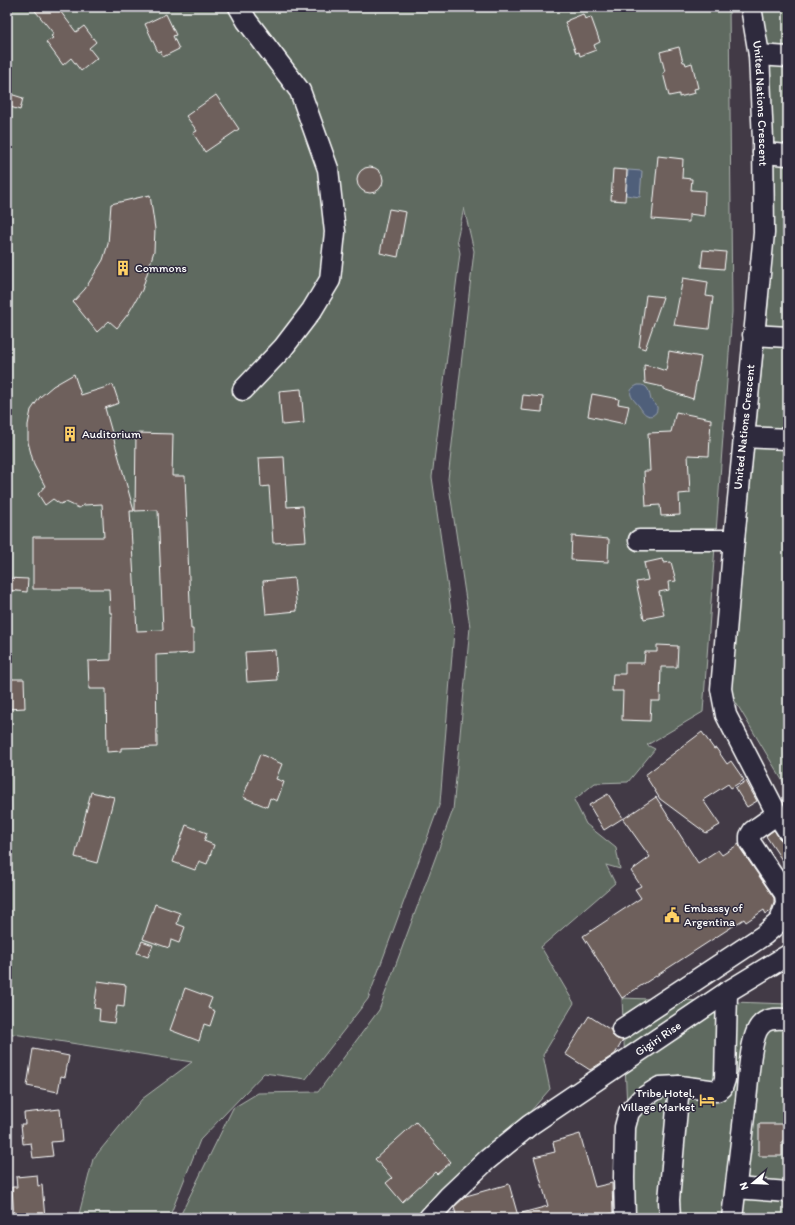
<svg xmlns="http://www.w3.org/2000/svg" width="795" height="1225" viewBox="0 0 795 1225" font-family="Itim,sans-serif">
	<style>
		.green { fill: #5f6b60; stroke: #afb5b0 }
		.water { fill: #505f7a; stroke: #969faf }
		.building { fill: #6e605c; stroke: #fff }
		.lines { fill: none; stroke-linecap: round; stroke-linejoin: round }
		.minor-casing { stroke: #fff; stroke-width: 23 }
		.minor { stroke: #2f2a3d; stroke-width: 20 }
		.labels { text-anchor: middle; stroke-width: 3; stroke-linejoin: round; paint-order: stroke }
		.street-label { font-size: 12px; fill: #fff; stroke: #2f2a3d }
		.poi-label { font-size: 12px; fill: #fff; stroke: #2f2a3d; text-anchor: start }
	</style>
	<rect width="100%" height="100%" fill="#423a46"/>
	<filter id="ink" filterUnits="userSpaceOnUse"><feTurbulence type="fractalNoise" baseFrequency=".025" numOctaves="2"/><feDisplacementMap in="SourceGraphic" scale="8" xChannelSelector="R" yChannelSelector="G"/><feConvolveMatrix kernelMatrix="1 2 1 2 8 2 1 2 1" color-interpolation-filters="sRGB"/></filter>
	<g filter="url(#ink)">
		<g class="green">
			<path d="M7,7H729L732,312L703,712L647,745L655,749L628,782L595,783L574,800L586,824L616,848L620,869L606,865L615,883L541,947L574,1003L543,1055L550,1089L437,1218H179L233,1108L258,1093L318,1092L379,1010L453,810L470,627L448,479L474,251L464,208L457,239L460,253L432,477L454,631L440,803L368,999L306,1079L264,1073L200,1140L169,1218H78L93,1159L142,1099L192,1062L7,1033Z"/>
			<path d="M761,7H788V790L729,691L769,296L764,294Z"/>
			<path d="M622,998L788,1004V1218H632Z"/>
		</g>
		<g class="water">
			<path d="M628,170L642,171L640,197L626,195Z"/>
			<path d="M638,385C649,384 649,392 651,400C653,402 656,404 657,407C658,412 653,418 647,415C644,414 641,409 639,406C633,399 624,391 638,385Z"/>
		</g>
		<g class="building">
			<path d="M32,7H57L76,32L84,26L96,42L89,48L97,58L81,71L71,58L63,65L46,42L53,38L51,36L54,34Z"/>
			<path d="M166,14L176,35L173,36L179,49L163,57L160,51L158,52L145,24Z"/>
			<path d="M583,14L585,19L591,17L600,42L594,45L596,50L580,56L579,52L576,53L565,22L568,21V20Z"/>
			<path d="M679,47L683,62H685L686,65L692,63L698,88L694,89L695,93L679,97V94L669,96L663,73L665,72L660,52Z"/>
			<path d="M7,93L23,98L20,110L7,106Z"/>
			<path d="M216,95L239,129L205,152L193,133L197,131L186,116Z"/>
			<path d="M658,156L683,159L682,178L692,179L691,190L705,191L704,216L689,214V222L652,219Z"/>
			<circle cx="370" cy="180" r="13"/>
			<path d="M613,169L627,170L625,201L611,200Z"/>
			<path d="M150,195L155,229L154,251L142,290L128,314L117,328L109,321L97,332L73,302L85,289L103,260L108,244L111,204Z"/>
			<path d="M389,209L406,212L398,257L380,253Z"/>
			<path d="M703,250L726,252L724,269L701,267Z"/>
			<path d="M683,278L708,282L706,296L713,297L709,329L674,325Z"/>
			<path d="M646,295L663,297L645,349L639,347Z"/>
			<path d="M669,351L701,357L693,399L663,389V387L645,383L644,365L654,367L666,371Z"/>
			<path d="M74,374L81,395L113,385L119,403L105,408L134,511H130L137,631L163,630L158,510L135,511L136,433L173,434L172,476H185L191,629H193V653L156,655L157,747L121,748V751L107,752L106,689H89L88,661L111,660L112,613H110L109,589H33V537H104L102,504L84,505L79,508L66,502L60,504L53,499L45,505L38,494L45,486L34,465L28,442V425L31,410L40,397L53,386Z"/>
			<path d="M301,389L304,423L282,425L279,391Z"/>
			<path d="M592,394L619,399L618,404L629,406L625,424L588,416Z"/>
			<path d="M523,395L543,397L542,412L521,410Z"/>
			<path d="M676,412L711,419L709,456L688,455L690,493L679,494L680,515L661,516L660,505L646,506L644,471H650L648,433L671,432Z"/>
			<path d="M284,457L287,507L303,506L306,541L273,543L269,486L261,487L259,458Z"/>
			<path d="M572,536L609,539L608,562L571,560Z"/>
			<path d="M662,559L664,563L671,562L676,581L668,582L669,590L659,592L664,615L644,619L636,582L648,580L644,563Z"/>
			<path d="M7,578L28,579L27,592L7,590Z"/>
			<path d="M294,578L297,611L266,614L263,581Z"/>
			<path d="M657,645L678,646L677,667H661L660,701H651L650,721L622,720L623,691H612L613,674H625V663H644L645,652H657Z"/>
			<path d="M275,650L277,680L247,682L245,652Z"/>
			<path d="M7,679H24L25,708L7,709Z"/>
			<path d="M702,732L714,749L716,748L727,764L731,761L744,780L731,788L728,784L703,800L720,825L706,833L660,799L645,775Z"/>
			<path d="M260,754L282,764L276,779L284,782L277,801L270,798L267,807L243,797Z"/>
			<path d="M746,781L757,801L747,807L735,788Z"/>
			<path d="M91,792L114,797L97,863L75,857Z"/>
			<path d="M608,794L623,818L604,830L589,805Z"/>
			<path d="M656,797L698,863L718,850L722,855L739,844L740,848L774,898V903L771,911L766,914L764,910L746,922L744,919L622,998L583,936L641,898L635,889L641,886L631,871L650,857L623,819Z"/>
			<path d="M186,825L207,833L204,841L214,845L207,864L199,861L195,870L173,862Z"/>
			<path d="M774,830L779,838L782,841L786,842L788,844V869L766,836Z"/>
			<path d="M155,904L180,913L177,924L185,927L179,943L171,940L169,948L143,939Z"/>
			<path d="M142,941L153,945L148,957L137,953Z"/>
			<path d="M98,981L126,985L124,1007L117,1006L114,1023L99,1021L100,1009L94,1008Z"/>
			<path d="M185,988L212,998L208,1008L215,1011L210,1026L204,1024L199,1041L170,1030Z"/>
			<path d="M589,1016L611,1030L612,1035L617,1039L623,1040L615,1054L590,1070L565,1054Z"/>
			<path d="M33,1049L69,1056L65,1077L61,1076L58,1092L27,1086Z"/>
			<path d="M60,1109L63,1141L51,1142L53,1156L33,1158L31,1143L23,1144L21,1124H25L24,1113Z"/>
			<path d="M416,1122L451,1162L437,1174L435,1172L402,1202L386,1183L392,1178L375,1159Z"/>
			<path d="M759,1124H788V1141H782V1156H759Z"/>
			<path d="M580,1134L595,1187L612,1183L613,1213L597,1218H457L454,1207L466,1196L509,1184L518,1216V1214L548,1206L534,1157L555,1152L553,1142Z"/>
			<path d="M37,1175L38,1186L42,1185L45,1218H14L12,1187H17L16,1177Z"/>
		</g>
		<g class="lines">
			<g class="minor-casing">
				<g id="minor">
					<path d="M239,7L247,21L300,91L328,169L335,232L330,280L312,310L283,348L243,390"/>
					<path id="s1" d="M751,7L759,55L763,140L764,233L734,540L721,689L726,715L777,814L788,831"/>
					<path d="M759,55L788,57"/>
					<path d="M763,153L788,155"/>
					<path d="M753,335L788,337"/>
					<path d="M743,437L788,439"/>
					<path d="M639,540H734"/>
					<path d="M622,1029L764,935L780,921L786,904L785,894L750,842V836L753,831L777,814"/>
					<path d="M736,1188L788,1192"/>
					<path id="s2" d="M429,1218L449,1196L487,1160L530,1125L727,992L788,955"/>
					<path d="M625,1218L624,1178L625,1127L629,1112L641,1099L660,1087L679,1086"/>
					<path d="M670,1218L669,1200L679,1086L717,1091L722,1088L725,1079L727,992"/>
					<path d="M732,1218C737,1179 741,1139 746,1100C748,1083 750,1037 760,1026C767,1017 778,1019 788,1019"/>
				</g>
			</g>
			<use href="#minor" class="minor"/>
		</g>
	</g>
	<defs>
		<g id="building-bare" transform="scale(1.2)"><path d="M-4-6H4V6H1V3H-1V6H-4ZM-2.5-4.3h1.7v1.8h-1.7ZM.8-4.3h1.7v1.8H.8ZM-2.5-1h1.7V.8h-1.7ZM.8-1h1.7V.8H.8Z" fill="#ffd166" stroke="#2f2a3d" stroke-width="2.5" paint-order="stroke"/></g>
		<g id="civic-bare" transform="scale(1.2)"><path d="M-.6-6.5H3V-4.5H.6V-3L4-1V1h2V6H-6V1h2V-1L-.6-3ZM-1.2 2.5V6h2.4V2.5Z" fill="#ffd166" stroke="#2f2a3d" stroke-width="2.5" paint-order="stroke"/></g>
		<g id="hotel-bare" transform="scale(1.2)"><path d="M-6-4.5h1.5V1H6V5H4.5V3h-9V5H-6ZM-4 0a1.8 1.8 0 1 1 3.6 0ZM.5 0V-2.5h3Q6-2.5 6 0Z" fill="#ffd166" stroke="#2f2a3d" stroke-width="2.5" paint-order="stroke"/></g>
	</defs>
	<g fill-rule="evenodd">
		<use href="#building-bare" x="123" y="268"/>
		<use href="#building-bare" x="70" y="434"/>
		<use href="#civic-bare" x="672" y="915"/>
		<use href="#hotel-bare" x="707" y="1100"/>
	</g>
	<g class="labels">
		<g class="street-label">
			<text dy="4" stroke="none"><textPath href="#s1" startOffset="97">United Nations Crescent</textPath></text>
			<text transform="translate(744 427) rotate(-84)" y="4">United Nations Crescent</text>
			<text dy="4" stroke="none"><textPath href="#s2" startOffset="292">Gigiri Rise</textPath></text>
		</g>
		<g class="poi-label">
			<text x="135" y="272">Commons</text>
			<text x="82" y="438">Auditorium</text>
			<text x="684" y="912">Embassy of<tspan x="684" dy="14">Argentina</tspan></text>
			<text x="695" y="1097" text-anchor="end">Tribe Hotel,<tspan x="695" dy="14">Village Market</tspan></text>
		</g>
	</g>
	<rect width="795" height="1225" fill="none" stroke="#2f2a3d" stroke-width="24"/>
	<rect x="12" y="12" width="771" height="1201" fill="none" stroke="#fff" stroke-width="1.5" filter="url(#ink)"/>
	<g transform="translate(753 1183) rotate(251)" stroke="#2f2a3d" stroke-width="3" paint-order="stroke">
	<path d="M0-3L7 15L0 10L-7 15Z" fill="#ffffff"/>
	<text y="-6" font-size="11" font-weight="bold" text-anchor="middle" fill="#ffffff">N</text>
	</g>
</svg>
